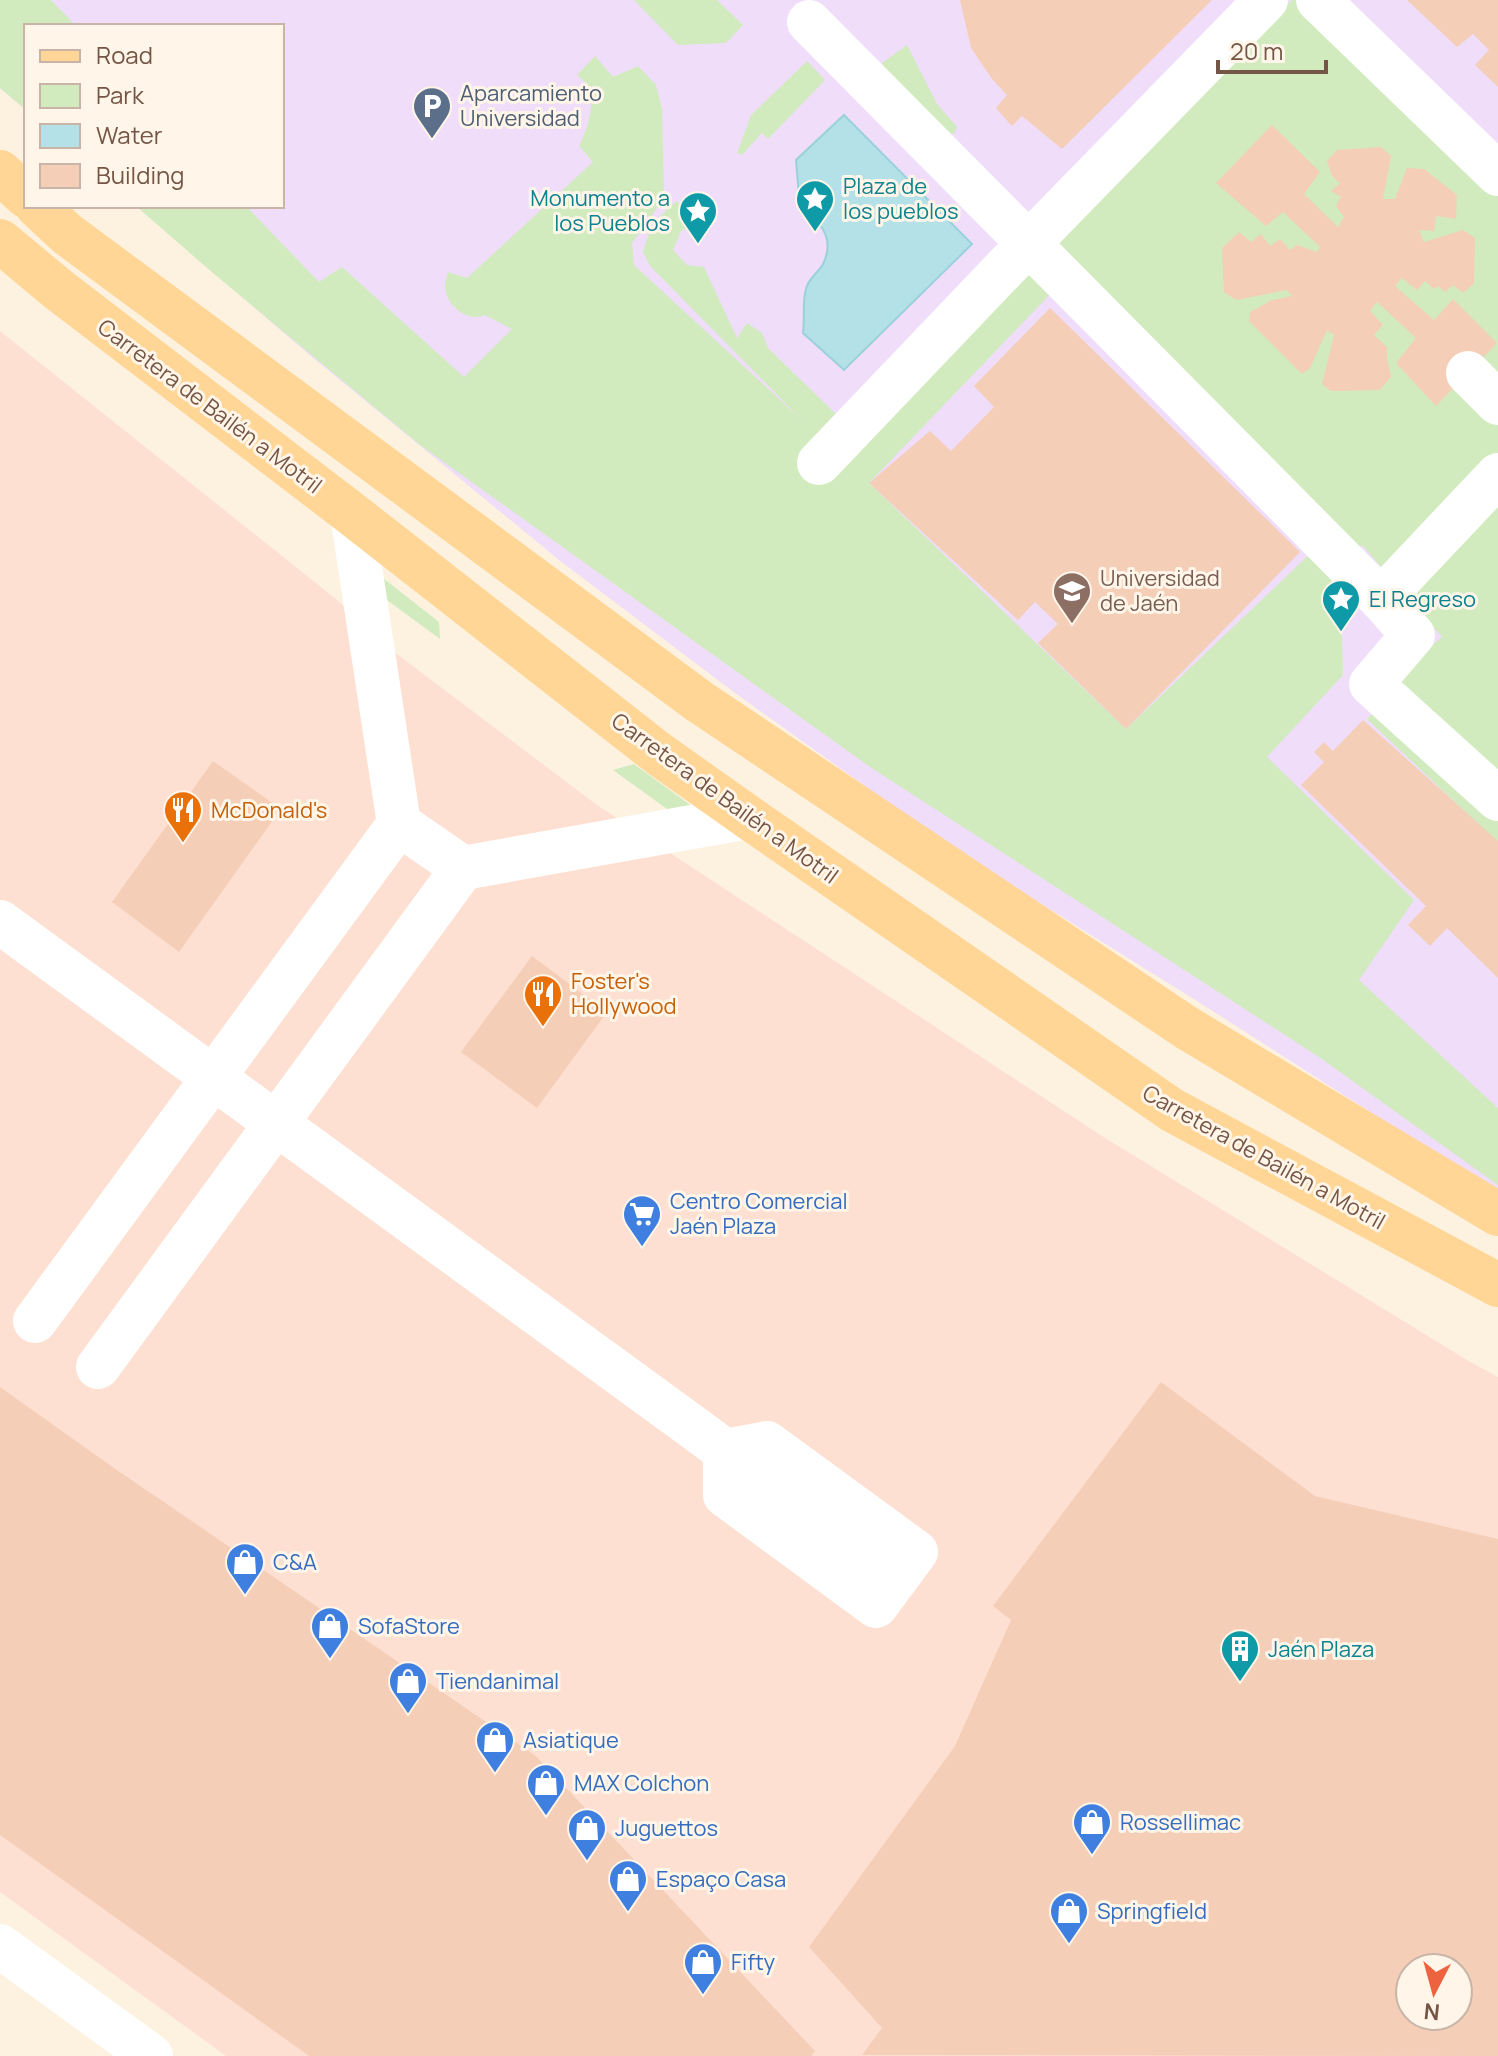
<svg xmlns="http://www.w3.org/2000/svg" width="1498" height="2056" viewBox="0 0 1498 2056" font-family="Manrope,sans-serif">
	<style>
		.commercial { fill: #fee0d3; fill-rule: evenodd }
		.education { fill: #efddf9 }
		.green { fill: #d1ebbf }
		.water { fill: #b4e1e7; stroke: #9ad1da; stroke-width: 2 }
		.building { fill: #f4ceb7; fill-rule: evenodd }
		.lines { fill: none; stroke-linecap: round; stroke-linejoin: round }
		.minor { stroke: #fff; stroke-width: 44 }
		.major { stroke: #ffd696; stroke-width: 44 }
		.labels { text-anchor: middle; stroke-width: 6; stroke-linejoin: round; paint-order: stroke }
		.service-label { font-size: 22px; fill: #4e5e75; stroke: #fff5e8; text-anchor: start }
		.culture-label { font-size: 22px; fill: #0d838f; stroke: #fff5e8; text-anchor: start }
		.street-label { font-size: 22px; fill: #755646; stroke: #fff5e8 }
		.education-label { font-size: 22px; fill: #785e54; stroke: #fff5e8; text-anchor: start }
		.food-label { font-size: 22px; fill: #c56008; stroke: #fff5e8; text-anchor: start }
		.shop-label { font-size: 22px; fill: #366cbe; stroke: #fff5e8; text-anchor: start }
	</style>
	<rect width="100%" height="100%" fill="#fdf2e0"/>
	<path class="commercial" d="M0,331L336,599L393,651L597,805L1102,1136L1467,1360L1498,1377V2056H226L0,1892ZM1410,1968H1458V2016H1410Z"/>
	<path class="education" d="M0,0H1498V1194L1197,1001L950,847L731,690L559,560L312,357L136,206H282V26H26V110L0,88Z"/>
	<g class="green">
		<path d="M0,0H51L76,26H26V110L0,88Z"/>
		<path d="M634,0H717L743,25L726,43L678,45Z"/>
		<path d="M1292,0H1301L1498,194V843L1367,719L1379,708L1393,679L1442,637L1362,545L1340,566L1343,675L1267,757L1414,900L1359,980L1498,1108V1185L1319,1057L870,767L420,445L214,274L136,206H246L319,282L342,267L464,377L512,329L485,315C467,323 445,305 445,285C445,281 447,277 448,272L467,278L593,162L579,146C587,132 597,99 587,84C586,83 578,76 577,75L595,56L613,77L638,66L656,85L662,109L664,198L632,243L634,265L802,420L650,266L643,252C650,227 656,218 677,201L691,226L681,231L673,250L687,265L704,267L737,338L747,323L762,333L768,348L841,419L1037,266L1057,287L869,483L1126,729L1334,531L1053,246Z"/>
		<path d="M907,45L937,104L957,127L954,134L943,131L878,66Z"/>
		<path d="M807,61L825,80L768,139L762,133L742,155L737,153L751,115Z"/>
		<path d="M374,571L439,622L440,639L376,592Z"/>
		<path d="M634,764L693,807L674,814L613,770Z"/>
	</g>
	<path class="water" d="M844,115L972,244L844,370L803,333C805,319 802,303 806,289C808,279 818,273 823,264C836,238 820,220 800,207L796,160Z"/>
	<g class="building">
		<path d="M960,0H1212L1062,149L1022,116L1012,126L996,108L1007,95L992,79L971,48Z"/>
		<path d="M1407,0H1498V87L1475,65L1489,50L1473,34L1457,47Z"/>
		<path d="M1272,125L1320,172L1304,194L1338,227L1344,217L1336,206L1341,197L1331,191L1340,183L1332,176L1327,161L1337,150L1381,147L1391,156L1383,199H1395L1407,168L1424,169L1457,195L1456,219L1436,216L1434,231L1419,230L1424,242L1463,230L1475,238L1474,283L1463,293L1453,285L1445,292L1438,286L1434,289L1425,281L1417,290L1402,278L1395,286L1434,320L1453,299L1497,343L1436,406L1396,363L1416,338L1377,302L1370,311L1383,325L1374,335L1387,347V358L1391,377L1380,390L1331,391L1322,384L1334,335L1327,330L1310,368L1302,374L1249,321L1250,312L1272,300L1292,296L1287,290L1236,300L1224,292L1222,248L1239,232L1251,242L1261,234L1270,246L1280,239L1290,250L1297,245L1317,252L1320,247L1283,212L1266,226L1216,183Z"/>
		<path d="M1050,308L1300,552L1126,729L1038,643L1058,624L1035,602L1018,620L869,483L930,431L951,451L994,407L974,386Z"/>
		<path d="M1363,720L1498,841V978L1447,928L1430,946L1408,925L1426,906L1301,785L1324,762L1314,752L1324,742L1333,751Z"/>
		<path d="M213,761L281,809L179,952L112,902Z"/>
		<path d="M532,956L607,1012L537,1108L461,1052Z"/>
		<path d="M1161,1382L1315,1496L1498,1539V2056L862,2055L882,2028L809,1947L955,1746L1011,1620L993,1606ZM1410,1968H1458V2016H1410Z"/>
		<path d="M0,1387L114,1468L536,1756L815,2051L811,2056H309L0,1835Z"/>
	</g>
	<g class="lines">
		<g class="minor">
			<path d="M1318,0L1498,174"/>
			<path d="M809,22L1381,599L1413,635L1371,684L1498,799"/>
			<path d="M1468,373L1498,403"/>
			<path d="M819,463L1028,244L1266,0"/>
			<path d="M1381,599L1498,475"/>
			<path d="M399,824L463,868"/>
			<path d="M0,922L690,1425L878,1564"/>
			<path d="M35,1321L399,824L352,514"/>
			<path d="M98,1367L463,868L748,817"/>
			<path d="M767,1443L916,1552L876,1606L725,1495V1451Z"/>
			<path d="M0,1946L151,2056"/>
		</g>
		<g class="major">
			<path d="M0,172L26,196"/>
			<path d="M37,206L67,234L700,702L1187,1028L1498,1214"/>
			<path d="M0,241L59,290L352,514L659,754L748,817L1172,1110L1498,1285"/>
		</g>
	</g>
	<defs>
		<g id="parking-pin" transform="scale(2)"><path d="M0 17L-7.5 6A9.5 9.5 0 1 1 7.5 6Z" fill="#5c6f8a" stroke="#fff5e8"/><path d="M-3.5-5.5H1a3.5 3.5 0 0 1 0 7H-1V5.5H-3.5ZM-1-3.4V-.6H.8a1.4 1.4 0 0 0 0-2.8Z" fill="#fff"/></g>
		<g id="sight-pin" transform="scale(2)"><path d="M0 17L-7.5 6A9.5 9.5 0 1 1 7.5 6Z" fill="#0f9aa8" stroke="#fff5e8"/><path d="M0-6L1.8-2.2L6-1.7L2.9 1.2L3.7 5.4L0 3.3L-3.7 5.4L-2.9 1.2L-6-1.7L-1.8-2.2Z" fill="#fff"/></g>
		<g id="university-pin" transform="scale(2)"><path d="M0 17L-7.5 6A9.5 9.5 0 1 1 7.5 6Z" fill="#8d6e63" stroke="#fff5e8"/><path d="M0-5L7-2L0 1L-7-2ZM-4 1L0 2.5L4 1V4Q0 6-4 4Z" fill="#fff"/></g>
		<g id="restaurant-pin" transform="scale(2)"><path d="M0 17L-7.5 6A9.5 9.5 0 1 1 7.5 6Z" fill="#e8710a" stroke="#fff5e8"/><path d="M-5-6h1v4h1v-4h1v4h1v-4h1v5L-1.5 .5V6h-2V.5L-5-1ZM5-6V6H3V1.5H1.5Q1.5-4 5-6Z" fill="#fff"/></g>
		<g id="supermarket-pin" transform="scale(2)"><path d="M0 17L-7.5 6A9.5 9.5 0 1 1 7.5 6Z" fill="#3f7fe0" stroke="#fff5e8"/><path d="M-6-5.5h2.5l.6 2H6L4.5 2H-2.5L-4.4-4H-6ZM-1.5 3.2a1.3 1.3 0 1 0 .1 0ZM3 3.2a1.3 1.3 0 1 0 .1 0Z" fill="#fff"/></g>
		<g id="shop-pin" transform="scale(2)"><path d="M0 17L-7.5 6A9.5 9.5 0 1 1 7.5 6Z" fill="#3f7fe0" stroke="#fff5e8"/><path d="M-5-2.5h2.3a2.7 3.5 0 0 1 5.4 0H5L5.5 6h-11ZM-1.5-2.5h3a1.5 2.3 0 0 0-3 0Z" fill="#fff"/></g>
		<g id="building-pin" transform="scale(2)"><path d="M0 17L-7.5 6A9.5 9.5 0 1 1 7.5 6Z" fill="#0f9aa8" stroke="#fff5e8"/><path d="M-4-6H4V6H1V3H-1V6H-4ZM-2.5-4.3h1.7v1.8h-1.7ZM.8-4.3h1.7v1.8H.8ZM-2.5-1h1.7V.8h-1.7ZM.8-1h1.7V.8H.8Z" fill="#fff"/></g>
	</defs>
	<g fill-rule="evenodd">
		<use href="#parking-pin" x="432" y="106"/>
		<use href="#sight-pin" x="815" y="199"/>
		<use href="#sight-pin" x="698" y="211"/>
		<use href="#university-pin" x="1072" y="591"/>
		<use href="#sight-pin" x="1341" y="599"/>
		<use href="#restaurant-pin" x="183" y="810"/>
		<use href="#restaurant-pin" x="543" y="994"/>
		<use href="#supermarket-pin" x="642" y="1214"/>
		<use href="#shop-pin" x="245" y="1562"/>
		<use href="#shop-pin" x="330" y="1626"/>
		<use href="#building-pin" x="1240" y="1649"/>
		<use href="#shop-pin" x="408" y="1681"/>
		<use href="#shop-pin" x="495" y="1740"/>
		<use href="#shop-pin" x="546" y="1783"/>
		<use href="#shop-pin" x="1092" y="1822"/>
		<use href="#shop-pin" x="587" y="1828"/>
		<use href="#shop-pin" x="628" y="1879"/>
		<use href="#shop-pin" x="1069" y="1911"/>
		<use href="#shop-pin" x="703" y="1962"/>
	</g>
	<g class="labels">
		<g class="service-label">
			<text x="460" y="101">Aparcamiento<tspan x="460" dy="25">Universidad</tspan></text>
		</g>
		<g class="culture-label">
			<text x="843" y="194">Plaza de<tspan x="843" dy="25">los pueblos</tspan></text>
			<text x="670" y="206" text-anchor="end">Monumento a<tspan x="670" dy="25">los Pueblos</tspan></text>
			<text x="1369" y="607">El Regreso</text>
			<text x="1268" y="1657">Jaén Plaza</text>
		</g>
		<g class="street-label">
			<text transform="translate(210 406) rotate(37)" y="8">Carretera de Bailén a Motril</text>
			<text transform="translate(725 798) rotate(36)" y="8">Carretera de Bailén a Motril</text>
			<text transform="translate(1264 1157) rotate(29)" y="8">Carretera de Bailén a Motril</text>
		</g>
		<g class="education-label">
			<text x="1100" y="586">Universidad<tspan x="1100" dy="25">de Jaén</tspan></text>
		</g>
		<g class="food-label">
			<text x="211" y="818">McDonald's</text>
			<text x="571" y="989">Foster's<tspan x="571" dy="25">Hollywood</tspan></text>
		</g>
		<g class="shop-label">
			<text x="670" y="1209">Centro Comercial<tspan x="670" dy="25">Jaén Plaza</tspan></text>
			<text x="273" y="1570">C&amp;A</text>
			<text x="358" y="1634">SofaStore</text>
			<text x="436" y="1689">Tiendanimal</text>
			<text x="523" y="1748">Asiatique</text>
			<text x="574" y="1791">MAX Colchon</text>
			<text x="1120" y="1830">Rossellimac</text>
			<text x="615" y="1836">Juguettos</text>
			<text x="656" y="1887">Espaço Casa</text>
			<text x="1097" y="1919">Springfield</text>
			<text x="731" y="1970">Fifty</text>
		</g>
	</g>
	<rect x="24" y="24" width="260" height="184" fill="#fff5e8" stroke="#c8b5a7" stroke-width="2"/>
	<rect x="40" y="50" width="40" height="12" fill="#ffd696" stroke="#c8b5a7" stroke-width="2"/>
	<text x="96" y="64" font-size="24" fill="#755646">Road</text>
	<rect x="40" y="84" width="40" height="24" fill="#d1ebbf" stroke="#c8b5a7" stroke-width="2"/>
	<text x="96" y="104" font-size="24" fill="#755646">Park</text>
	<rect x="40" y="124" width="40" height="24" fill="#b4e1e7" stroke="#c8b5a7" stroke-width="2"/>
	<text x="96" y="144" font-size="24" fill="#755646">Water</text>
	<rect x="40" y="164" width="40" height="24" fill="#f4ceb7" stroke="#c8b5a7" stroke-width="2"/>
	<text x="96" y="184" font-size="24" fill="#755646">Building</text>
	<g transform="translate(1434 1992) rotate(186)"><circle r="38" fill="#fff5e8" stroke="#c8b5a7" stroke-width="2"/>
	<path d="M0-6L14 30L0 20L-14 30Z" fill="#ee633f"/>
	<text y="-12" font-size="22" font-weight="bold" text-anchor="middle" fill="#755646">N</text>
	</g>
	<path d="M1218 60v12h108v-12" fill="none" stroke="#755646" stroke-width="4"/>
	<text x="1230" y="60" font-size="24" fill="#755646" stroke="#fff5e8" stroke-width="6" paint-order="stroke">20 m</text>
</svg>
